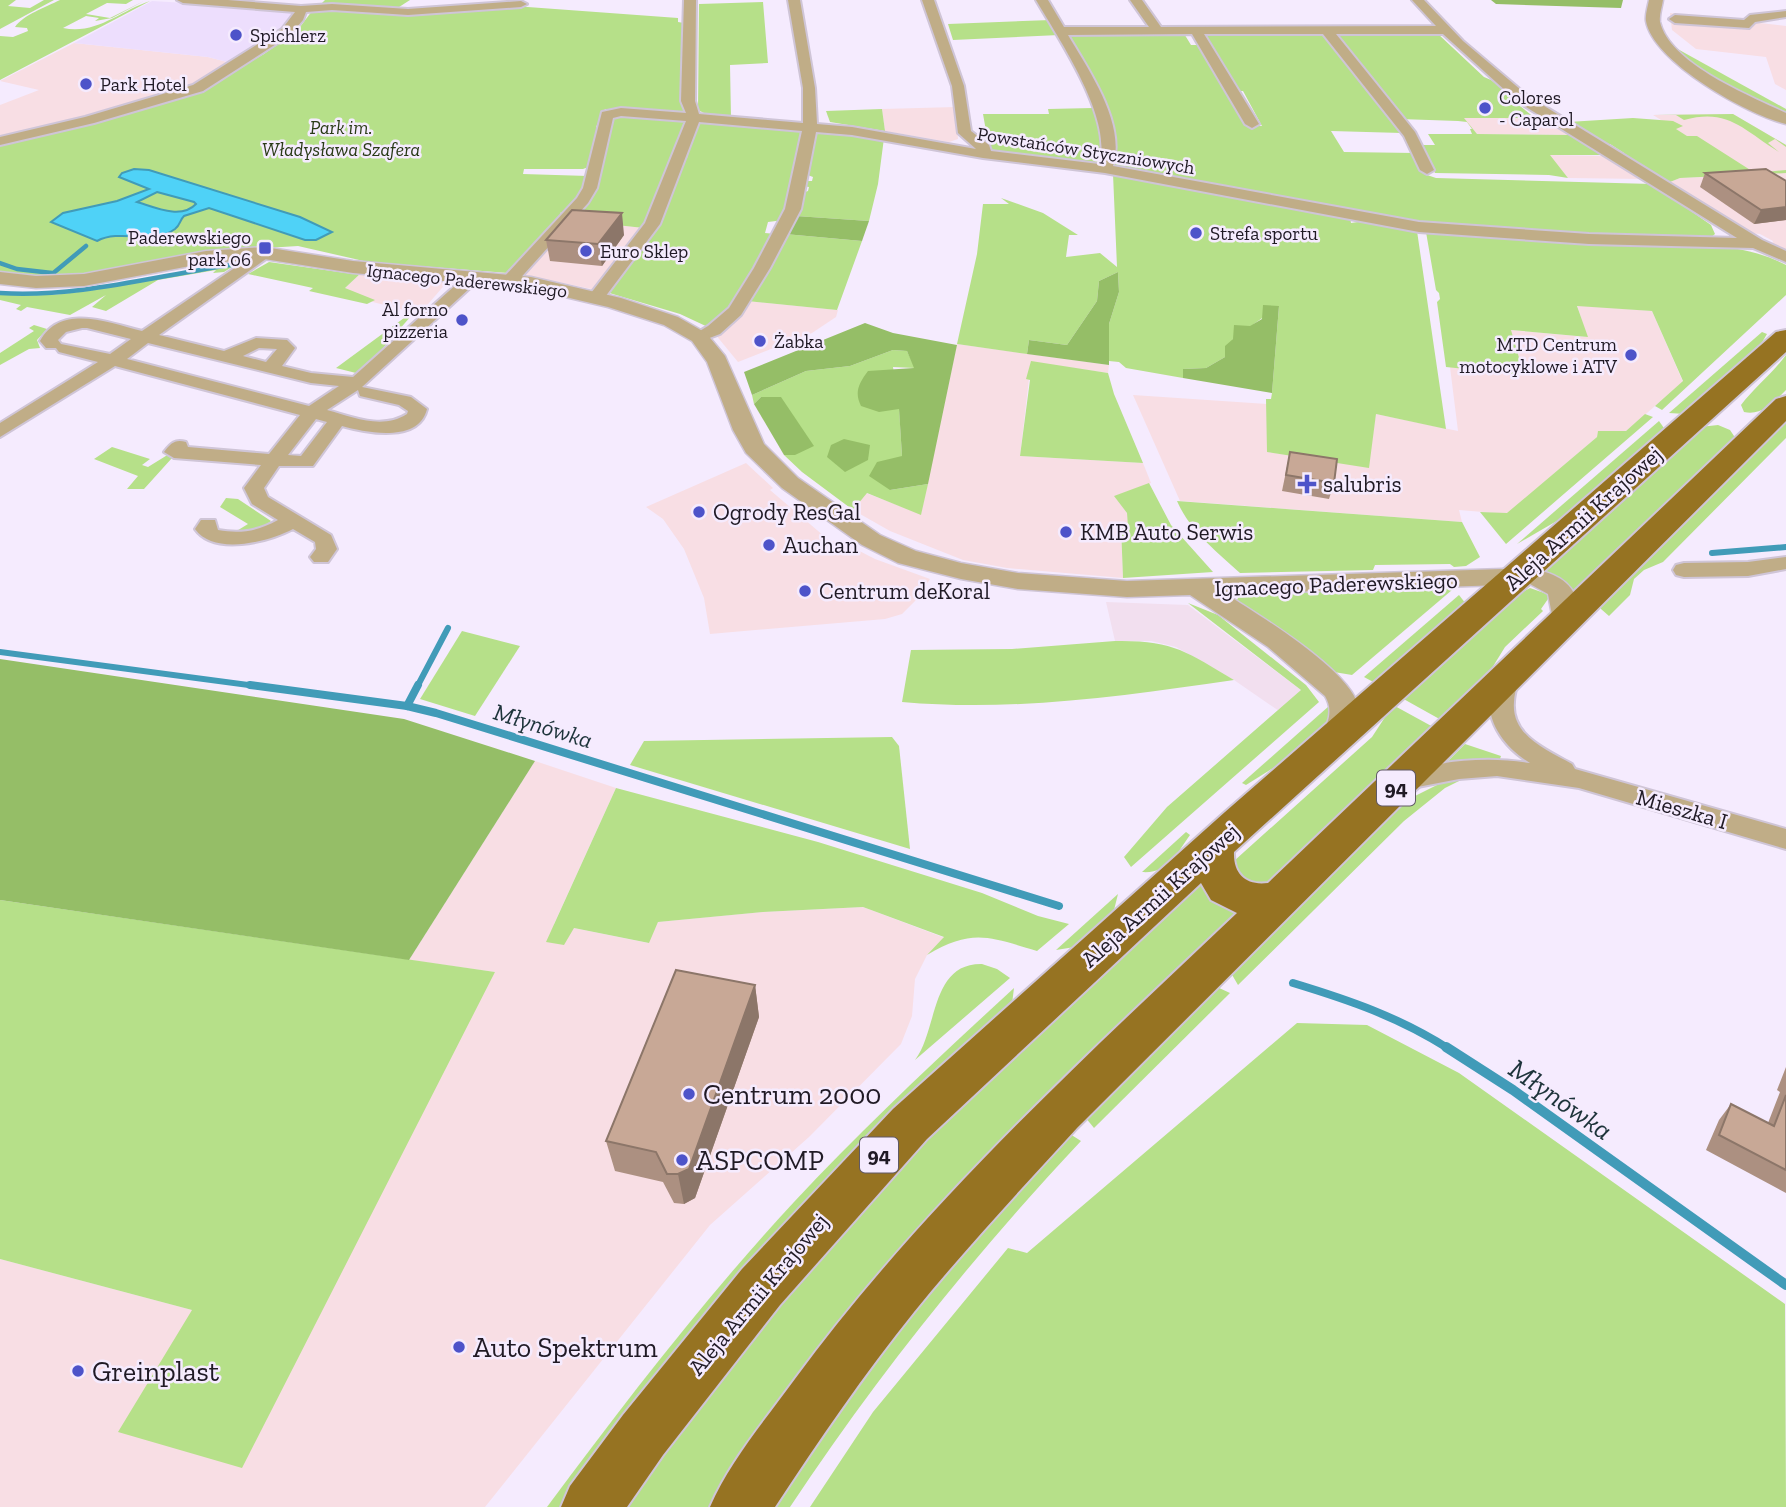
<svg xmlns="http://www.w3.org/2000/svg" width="1786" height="1507" viewBox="0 0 1786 1507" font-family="'Zilla Slab',serif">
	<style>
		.commercial { fill: #f8dee4 }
		.industrial { fill: #f2dfef }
		.built { fill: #eddefd }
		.green { fill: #b6e089 }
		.forest { fill: #95be67 }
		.water { fill: #4fd2f7; stroke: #419bb8; stroke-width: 2; fill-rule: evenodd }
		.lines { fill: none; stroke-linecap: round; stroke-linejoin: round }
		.stream-far3 { stroke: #419bb8; stroke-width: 4.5 }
		.stream-far2 { stroke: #419bb8; stroke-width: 6 }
		.stream-far1 { stroke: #419bb8; stroke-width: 8 }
		.stream { stroke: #419bb8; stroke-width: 10 }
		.minor-casing { stroke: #cfc5d7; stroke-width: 4 }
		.tertiary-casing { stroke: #cfc5d7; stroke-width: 3 }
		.primary-casing { stroke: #cfc5d7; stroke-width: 4 }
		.minor { fill: #c0ad87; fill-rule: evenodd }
		.tertiary { fill: #c0ad87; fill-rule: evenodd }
		.primary { fill: #967322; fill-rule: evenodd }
		.wall { fill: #ac9081 }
		.shaded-wall { fill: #8c7669 }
		.building { fill: #c8a896; stroke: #8c7669; stroke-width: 2 }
		.poi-dot { fill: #4d53c9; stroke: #f5ebfe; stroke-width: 2.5 }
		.labels { text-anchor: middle; stroke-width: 5; stroke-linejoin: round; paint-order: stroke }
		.far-poi-label { font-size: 19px; fill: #201a25; stroke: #f5ebfe; text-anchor: start }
		.far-park-label { font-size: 19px; font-style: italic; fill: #293a16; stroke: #f5ebfe }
		.far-street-label { font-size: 19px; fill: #201a25; stroke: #f5ebfe }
		.shield { fill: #f5ebfe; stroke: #605966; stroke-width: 2 }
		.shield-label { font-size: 21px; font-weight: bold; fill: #201a25 }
		.poi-label { font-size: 23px; fill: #201a25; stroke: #f5ebfe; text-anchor: start }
		.street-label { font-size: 23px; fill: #201a25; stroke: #f5ebfe }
		.water-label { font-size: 24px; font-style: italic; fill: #1d333a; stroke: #f5ebfe }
		.near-poi-label { font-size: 28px; fill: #201a25; stroke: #f5ebfe; text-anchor: start }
		.near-water-label { font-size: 28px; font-style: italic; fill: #1d333a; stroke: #f5ebfe }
	</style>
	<rect width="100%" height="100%" fill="#f5ebfe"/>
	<g class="commercial">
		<path d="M1670,13L1786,26V90L1775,84L1766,57L1696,49L1672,30Z"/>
		<path d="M74,43L208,57L231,63L193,87L72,121L0,138V105L39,90L0,81Z"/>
		<path d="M956,107L958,139L949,142L885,131L882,109Z"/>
		<path d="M1733,114L1786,145V250L1772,245L1773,241L1760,234L1750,233L1670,182L1680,178L1725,176L1699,144L1653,115Z"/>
		<path d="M1463,118H1545L1571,135L1477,134Z"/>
		<path d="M1549,155L1607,156L1644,179L1568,178Z"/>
		<path d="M569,220L644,228L596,290L520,274Z"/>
		<path d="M360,274L448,281L422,311L411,312L373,302L345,288Z"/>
		<path d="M747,301L838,310L836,317L812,333L738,362L715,334Z"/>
		<path d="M1577,305L1652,311L1683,382L1626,431L1598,432L1597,437L1507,514L1459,510L1462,522L1180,501L1133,395L1267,404L1268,452L1368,467L1376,414L1458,431L1450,367L1511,330L1587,337Z"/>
		<path d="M957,344L1109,365L1108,373L1031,362L1020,456L1143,463L1151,483L1115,496L1127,513L1129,528L1121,527L1123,578L1007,568L963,560L890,531L853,510L866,493L921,514Z"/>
		<path d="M746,463L773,488L770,490L831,542L838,540L875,559L930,579L917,599L902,614L885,619L710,634L704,598L684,549L663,519L646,507Z"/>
		<path d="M535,761L616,788L554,924L648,943L658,922L763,912L863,907L945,938L927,955L915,979L912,1016L901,1044L809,1137L710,1225L485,1507H0V1259L192,1310L495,972L409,960Z"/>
	</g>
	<path class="industrial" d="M1106,602L1188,605L1301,690L1279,711L1234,680L1176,647L1151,641H1115Z"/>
	<path class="built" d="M152,1L287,9L293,11L294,15L287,26L231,63L208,57L74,43Z"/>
	<g class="green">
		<path d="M0,0H16L8,6L30,8L44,0H54L0,29Z"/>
		<path d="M60,0H133L126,4L107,3L86,14L110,18L144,1L112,18L95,21L99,18L86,16L63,28C96,35 120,11 150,1L0,80V36L13,37L28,31L27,28L15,27C23,15 46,7 60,0Z"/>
		<path d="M325,0H410L396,9L321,4Z"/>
		<path d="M763,2L768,63L730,65L731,118L712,117L698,110L699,4Z"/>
		<path d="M514,6L678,18V22L684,23L681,50L687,56L685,115L605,109L596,127L598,134L591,166L583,169H524L523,174L588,176L586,187L571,207L560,213L562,216L508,273L368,262L298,246L205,252L104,273L38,277L0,272V143L215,82L264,54L297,31L312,11L328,7L379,12Z"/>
		<path d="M1051,20L1059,35L953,40L948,24Z"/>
		<path d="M1183,32L1191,45H1202L1249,126H1262L1243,91H1240L1204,36L1315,33L1322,34L1402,133L1331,131L1344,152L1415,153L1424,174L1436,178L1652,184L1711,225L1715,234L1710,238L1579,236L1386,220L1380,213L1371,214L1121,171L1112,166L1114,152L1066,36L1071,33Z"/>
		<path d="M1336,33H1437L1484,77L1491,80L1513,97L1510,98L1535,118H1464L1477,134L1571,135L1603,155H1550L1568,178L1549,175L1435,173L1420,145H1435L1428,134H1472L1470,129H1472L1467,122L1458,121L1400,119L1334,36Z"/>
		<path d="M1665,42L1786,109V112L1709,77Z"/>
		<path d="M1093,108L1098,119L1104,163L1098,165L993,153L989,148L983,114H1049L1048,109Z"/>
		<path d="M882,109L885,131L830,122L826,111Z"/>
		<path d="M1733,114L1786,145V147L1775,139L1768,143L1779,152C1742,129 1728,108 1684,120L1676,115H1653Z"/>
		<path d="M614,116L683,119L690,122L644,228L569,220L590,196Z"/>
		<path d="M1633,118L1673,121L1683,126L1676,129L1687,136H1697L1755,173L1786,170V173L1680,178L1670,182L1620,155L1624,153L1610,144L1603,145L1568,122Z"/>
		<path d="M698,122L804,128L784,220L768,222L765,233L776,234L732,307L710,328L680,314L606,292L683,158H687L689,151H686Z"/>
		<path d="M813,130L884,138L878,184L869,221L796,216L802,193L808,191L809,187L803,186L804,181H812L813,177L805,174Z"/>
		<path d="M1113,174L1350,217L1351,223L1365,221L1417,231L1446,429L1376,414L1369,468L1267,452L1266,399H1271L1272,393L1279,306L1233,339L1225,357L1206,368L1183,369V378L1126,368L1119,362L1109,361V324L1119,292L1118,272L1099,281L1097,301L1067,345L1029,340L1027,354L957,344L977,254L983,204H1009L1001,198L1043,213L1078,235H1069L1066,257L1100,253L1117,267Z"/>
		<path d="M1426,232L1622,243L1638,246L1637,243C1688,245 1740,241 1786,265V295L1662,410L1655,406L1683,381L1652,311L1577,306L1588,337L1511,330L1524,375L1446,367L1437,302L1440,299L1439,293L1436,290Z"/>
		<path d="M785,234L862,241L837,310L747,301L761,284L758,283Z"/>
		<path d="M269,262L353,274L361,273L345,288L375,300L367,304L309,291L313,288L248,274Z"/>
		<path d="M237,264L224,272L213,273L216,270L158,280L106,311L92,307L106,295L70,315L27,307L21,311L16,309L21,305L0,300V293C80,304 158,271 237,264Z"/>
		<path d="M406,314L412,315L360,374L336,368L404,318L402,317Z"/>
		<path d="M34,325L47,329L37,340L40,348L29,349L0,365V353L34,331L29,328Z"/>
		<path d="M1762,332L1767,334L1758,349L1685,414L1669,413Z"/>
		<path d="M893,350L907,351L915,368L893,367L899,408L902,456L890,490L928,484L921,515L867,493L853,510L802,472L784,455H795L761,397L754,404L752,395L806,371L850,366Z"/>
		<path d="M1786,355V390C1774,402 1762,416 1744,412L1741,405C1753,389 1772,374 1786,355Z"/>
		<path d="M1031,361L1108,373L1114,394L1143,463L1020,456L1030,380L1026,379Z"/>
		<path d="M1645,414L1653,417L1506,544L1480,512L1507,513L1597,437L1598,431H1626Z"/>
		<path d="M1786,420V438L1663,562L1644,570L1634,579L1630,595L1609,616L1601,609V605Z"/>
		<path d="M1659,421L1666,431L1574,511L1517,544Z"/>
		<path d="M1718,425L1730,430L1736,439L1575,592L1568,585L1540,571L1700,427Z"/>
		<path d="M112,447L150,459L142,465L148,467L169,454L240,459L236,463L172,458L144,489H127L138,476L94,459Z"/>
		<path d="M1149,483L1171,525L1213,572L1123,578L1121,526L1128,527L1127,513L1114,496Z"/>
		<path d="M226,498L238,499L271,521L254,534L235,532L248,524L220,507Z"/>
		<path d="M1177,501L1462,522L1480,557L1466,566L1454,567L1450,564L1375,565L1373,570L1240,573C1216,551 1190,531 1177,501Z"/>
		<path d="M1441,586L1452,590L1352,675L1334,672L1237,600L1240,594L1246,592Z"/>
		<path d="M1530,588L1547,594L1548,599L1541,609L1543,611L1505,647L1484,681L1443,721L1400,697L1513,597Z"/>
		<path d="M1459,595L1466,604L1377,684L1364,677Z"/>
		<path d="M1188,603L1218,615L1306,685L1319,702L1131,867L1124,857L1167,807L1301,690Z"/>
		<path d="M462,631L520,646L475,716L420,699Z"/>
		<path d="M1115,641C1172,640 1186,651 1234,680C1122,696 1015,712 902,702L911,650L1012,649Z"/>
		<path d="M1393,705L1435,728L1270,885L1251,889L1231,866L1234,861L1372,737Z"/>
		<path d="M1329,706L1328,724L1300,751L1246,785L1242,783Z"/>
		<path d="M892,737L899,746L910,849L630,765L644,741Z"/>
		<path d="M1465,744L1501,756L1499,762L1445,764Z"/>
		<path d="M1467,777L1445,788L1404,821L1238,985L1231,973L1407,800L1439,784Z"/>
		<path d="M616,788L818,842L982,893L1038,916L1069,924L1037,951C989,937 973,928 927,955L944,937L863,907L763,912L658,922L649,943L574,928L564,945L546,942Z"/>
		<path d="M1186,832L1190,835C1177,853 1168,874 1142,872Z"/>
		<path d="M1201,875L1243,907L710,1507H615L845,1217Z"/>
		<path d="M1118,894L1112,918L1081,946L1056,950Z"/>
		<path d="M0,900L495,972L242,1468L118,1432L192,1310L0,1259Z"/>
		<path d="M982,964L997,969L1010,978L915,1060C938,1030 930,963 982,964Z"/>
		<path d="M1217,987L1230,993L1094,1128L1085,1117Z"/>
		<path d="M1014,988L1012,1004L567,1507H547C625,1402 705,1298 794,1202C864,1127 939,1057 1014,988Z"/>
		<path d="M1297,1023L1367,1025L1459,1073L1785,1304L1786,1507H810L873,1412L1008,1248L1027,1253Z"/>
		<path d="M1070,1134L1081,1141C974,1255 877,1376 790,1507H768L917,1301Z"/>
	</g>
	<g class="forest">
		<path d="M1491,0H1623L1621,8L1496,4Z"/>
		<path d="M796,216L869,221L862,241L785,234Z"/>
		<path d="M1118,272L1119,292L1109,324V365L1027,354L1029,340L1067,345L1097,301L1099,281Z"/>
		<path d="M1263,305L1279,306L1272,393L1183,378V369L1206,368L1225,357V346L1233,339L1234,325L1250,326L1262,319Z"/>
		<path d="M865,323L893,333L957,345L928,484L890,490L869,476L877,462L902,456L899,409L879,412L861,406C854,392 859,383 868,371L914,368L907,351L893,350L850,366L806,371L752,395L744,372Z"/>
		<path d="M761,397H781L814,446L795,455H784L754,404Z"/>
		<path d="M844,439L870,445L868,460L845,472L827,457L831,445Z"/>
		<path d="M0,659L404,719L535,761L409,960L0,900Z"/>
	</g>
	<path class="water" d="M134,169L149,170L300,217L332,232L316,240H305L209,208L184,216C179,221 181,224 175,229C152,246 122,228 97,241L51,222L63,213L117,201L149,189L119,177L122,173ZM157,192L194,202L196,204C181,220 154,207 137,202Z"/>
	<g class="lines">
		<g class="stream-far3">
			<path d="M0,263L17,269L52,273"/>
			<path d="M51,275L86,246"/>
			<path d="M0,293C81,298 157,275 237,264"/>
		</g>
		<g class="stream-far2">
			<path d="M1712,553L1786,547"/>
			<path d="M0,652L263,687"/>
			<path d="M417,687L448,628"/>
		</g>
		<g class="stream-far1">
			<path d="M250,685L407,706L436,713L1059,906"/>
			<path d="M407,706L418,685"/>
			<path d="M1293,983C1349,1000 1399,1017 1449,1049"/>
		</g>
		<path class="stream" d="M1446,1047L1513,1090L1786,1285"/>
		<g class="minor-casing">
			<g id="minor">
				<path d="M177,0H228L301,6L332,4L408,9L521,1L527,4L521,7L408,15L332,10L306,12L303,20L290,35L203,91L94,123L0,145V137L85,117L193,85L282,29L295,12L183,3Z"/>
				<path d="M684,0H696L695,101L699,114L803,123V88L788,0H800L815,88L817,124L852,127L976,149L958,133L952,86L922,0H934L964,86L971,131L989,145L991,151L1099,164C1114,119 1058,38 1036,0H1048L1064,27H1149L1130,0H1142L1161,27L1436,26L1412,0H1424L1463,41L1528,96L1762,240L1786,251V262L1753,248L1589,244L1419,232L1105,173L983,158L852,135L816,132L801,209L770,268L741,315L720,334L699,342L690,337L708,326L729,308L754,268L785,209L802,131L699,122L660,224L602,301L596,302L588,297L645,223L686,121L621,116L613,118L597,188L588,203L516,283H504L502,280L504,277L577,198L583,188L602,112L621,108L686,113L681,101ZM1192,34L1245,124L1252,128L1259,124L1204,34H1323L1404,136L1420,170L1427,174L1434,170L1415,132L1336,34H1443L1518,102L1737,238L1589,234L1419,222L1113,166C1126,123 1089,71 1068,35Z"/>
				<path d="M1786,11V17L1755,22L1749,28L1675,23L1669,19L1675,15L1744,20L1750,15Z"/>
				<path d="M264,248L272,253L270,256L159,335L224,351L256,338L287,340L295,348L282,366L311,373L353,377L468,274H480L482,277L362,387L411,397L427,409C419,443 367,433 342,426L313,466H279L264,488L268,497L331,535L337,549L328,562H314L310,557L316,549L315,542L293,529C268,542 214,556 195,529L201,520H215L218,530C241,534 258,531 278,520L252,504L244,488L261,465L174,458L164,452C171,443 175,439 186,442L188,447L269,454L300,415L115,366L0,437V423L98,362L59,352L56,348H46L40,341C61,303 109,323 142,331ZM82,328H87L131,339L110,354L61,344L58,340L66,332ZM148,343L311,383L339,386L309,406L127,359ZM259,348L277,349L266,362L243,356ZM358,390L360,396L399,405L408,411L407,414C382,430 353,417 327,410ZM316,419L327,422L301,456L288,455Z"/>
				<path d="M1786,557V569L1748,576L1684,577L1676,575L1673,570L1676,565L1684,563L1748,562Z"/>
				<path d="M1506,672L1514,674C1520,683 1514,692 1514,702C1511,736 1547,750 1572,764L1575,769L1786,829V849L1579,788L1497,776L1459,779L1402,790L1393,787L1390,781L1393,775C1438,761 1484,756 1530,763C1500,745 1476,709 1498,674Z"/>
			</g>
		</g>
		<g class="tertiary-casing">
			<g id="tertiary">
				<path d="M1649,0H1663C1662,7 1659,15 1660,22C1670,64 1750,96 1786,113V124C1748,115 1653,62 1646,21C1645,15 1648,6 1649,0Z"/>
				<path d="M264,247L353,261L531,277L621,298L678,317L706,333L725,356L764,444L798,478L880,535L916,551L961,563L1018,573L1127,581L1530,568C1552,573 1572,579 1578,604C1580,612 1580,619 1576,626L1566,629L1556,626L1553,620L1548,594L1530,584L1226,594C1257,614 1356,673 1359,710C1360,723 1352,735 1345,745L1335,748L1325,745L1320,738C1328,724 1334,711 1325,696L1268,647L1190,595L1127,597L1018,589L961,579L898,563L862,545L782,488L746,453L733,430L707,362L692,341L664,325L608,307L531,289L353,273L264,259L206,263L84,286L36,288L0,284V272L36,276L84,274L206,251Z"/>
			</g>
		</g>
		<g class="primary-casing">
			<path id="primary" d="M1786,330V352L1234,852C1233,874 1246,886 1268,883L1776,399L1786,396V421L1077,1128C1022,1188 966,1248 914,1312C864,1374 819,1440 775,1507H710C730,1461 766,1419 795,1379C923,1205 1082,1060 1237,913L1211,900L1201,883L927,1139L780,1305L663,1455L627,1507H561L570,1486L623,1415L742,1269L893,1109L1225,812L1776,332Z"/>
		</g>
		<use href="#minor" class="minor"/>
		<use href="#tertiary" class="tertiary"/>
		<use href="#primary" class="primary"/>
	</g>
	<g class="wall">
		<path d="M1705,173L1786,181V220L1754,224L1700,187Z"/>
		<path d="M624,235L602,266L550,261L546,240Z"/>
		<path d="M1290,452L1334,483L1329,499L1282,491Z"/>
		<path d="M755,985L759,1017L695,1198L684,1204L674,1203L663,1182L615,1171L606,1141Z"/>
		<path d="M1786,1067V1193L1706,1150L1719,1120L1731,1104L1768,1123L1780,1092L1777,1090Z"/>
	</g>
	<g class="shaded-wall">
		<path d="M1786,207V220L1754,224L1761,210Z"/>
		<path d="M622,213L624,235L602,266L598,244Z"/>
		<path d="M755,985L759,1017L695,1198L684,1204L678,1174Z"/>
	</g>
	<g class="building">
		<path d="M1766,169L1786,181V207L1761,210L1705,173Z"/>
		<path d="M572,210L622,213L598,244L546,240Z"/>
		<path d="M1290,452L1337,459L1334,483L1286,475Z"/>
		<path d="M676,970L755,985L689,1169L678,1174H667L656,1152L606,1141Z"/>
		<path d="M1786,1095V1170L1719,1135L1731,1104L1774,1126Z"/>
	</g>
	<g class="poi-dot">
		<circle cx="236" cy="35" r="7"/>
		<circle cx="86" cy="84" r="7"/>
		<circle cx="1485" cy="108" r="7"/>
		<circle cx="1196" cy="233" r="7"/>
		<rect x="258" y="241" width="14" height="14" rx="3.5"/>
		<circle cx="586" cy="251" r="7"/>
		<circle cx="462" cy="320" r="7"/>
		<circle cx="760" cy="341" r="7"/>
		<circle cx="1631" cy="355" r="7"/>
		<path d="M1303.5 473.5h7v7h7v7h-7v7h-7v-7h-7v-7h7z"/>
		<circle cx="699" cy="512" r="7"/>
		<circle cx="1066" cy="532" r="7"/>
		<circle cx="769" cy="545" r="7"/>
		<circle cx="805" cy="591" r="7"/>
		<circle cx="689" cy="1094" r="7"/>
		<circle cx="682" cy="1160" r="7"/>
		<circle cx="459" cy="1347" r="7"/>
		<circle cx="78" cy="1371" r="7"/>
	</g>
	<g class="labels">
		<g class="far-poi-label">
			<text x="250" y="42">Spichlerz</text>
			<text x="100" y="91">Park Hotel</text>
			<text x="1499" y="104">Colores<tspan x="1499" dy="22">- Caparol</tspan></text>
			<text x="1210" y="240">Strefa sportu</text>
			<text x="251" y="244" text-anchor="end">Paderewskiego<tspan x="251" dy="22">park 06</tspan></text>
			<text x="600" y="258">Euro Sklep</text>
			<text x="448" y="316" text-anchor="end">Al forno<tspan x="448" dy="22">pizzeria</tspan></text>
			<text x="774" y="348">Żabka</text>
			<text x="1617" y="351" text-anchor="end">MTD Centrum<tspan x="1617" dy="22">motocyklowe i ATV</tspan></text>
		</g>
		<g class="far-park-label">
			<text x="341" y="134">Park im.<tspan x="341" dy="22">Władysława Szafera</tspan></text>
		</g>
		<g class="far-street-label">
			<text transform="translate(1086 150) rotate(9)" y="7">Powstańców Styczniowych</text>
			<text transform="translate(467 280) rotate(6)" y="7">Ignacego Paderewskiego</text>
		</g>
		<g class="shield">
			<rect x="1377" y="770.5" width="38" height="35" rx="5"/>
			<rect x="860" y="1137.5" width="38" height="35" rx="5"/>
		</g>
		<g class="shield-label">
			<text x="1396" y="795">94</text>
			<text x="879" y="1162">94</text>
		</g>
		<g class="poi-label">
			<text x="1323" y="492">salubris</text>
			<text x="713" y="520">Ogrody ResGal</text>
			<text x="1080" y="540">KMB Auto Serwis</text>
			<text x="783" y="553">Auchan</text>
			<text x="819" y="599">Centrum deKoral</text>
		</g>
		<g class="street-label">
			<text transform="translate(1583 518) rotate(-42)" y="8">Aleja Armii Krajowej</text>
			<text transform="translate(1336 584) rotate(-2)" y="8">Ignacego Paderewskiego</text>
			<text transform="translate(1682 809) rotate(16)" y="8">Mieszka I</text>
			<text transform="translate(1160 895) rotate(-42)" y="8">Aleja Armii Krajowej</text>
			<text transform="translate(758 1294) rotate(-50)" y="8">Aleja Armii Krajowej</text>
		</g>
		<g class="water-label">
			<text transform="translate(543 726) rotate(17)" y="8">Młynówka</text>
		</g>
		<g class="near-poi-label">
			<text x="703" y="1104">Centrum 2000</text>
			<text x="696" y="1170">ASPCOMP</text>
			<text x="473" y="1357">Auto Spektrum</text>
			<text x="92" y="1381">Greinplast</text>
		</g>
		<g class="near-water-label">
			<text transform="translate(1561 1099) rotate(35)" y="10">Młynówka</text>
		</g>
	</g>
</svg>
